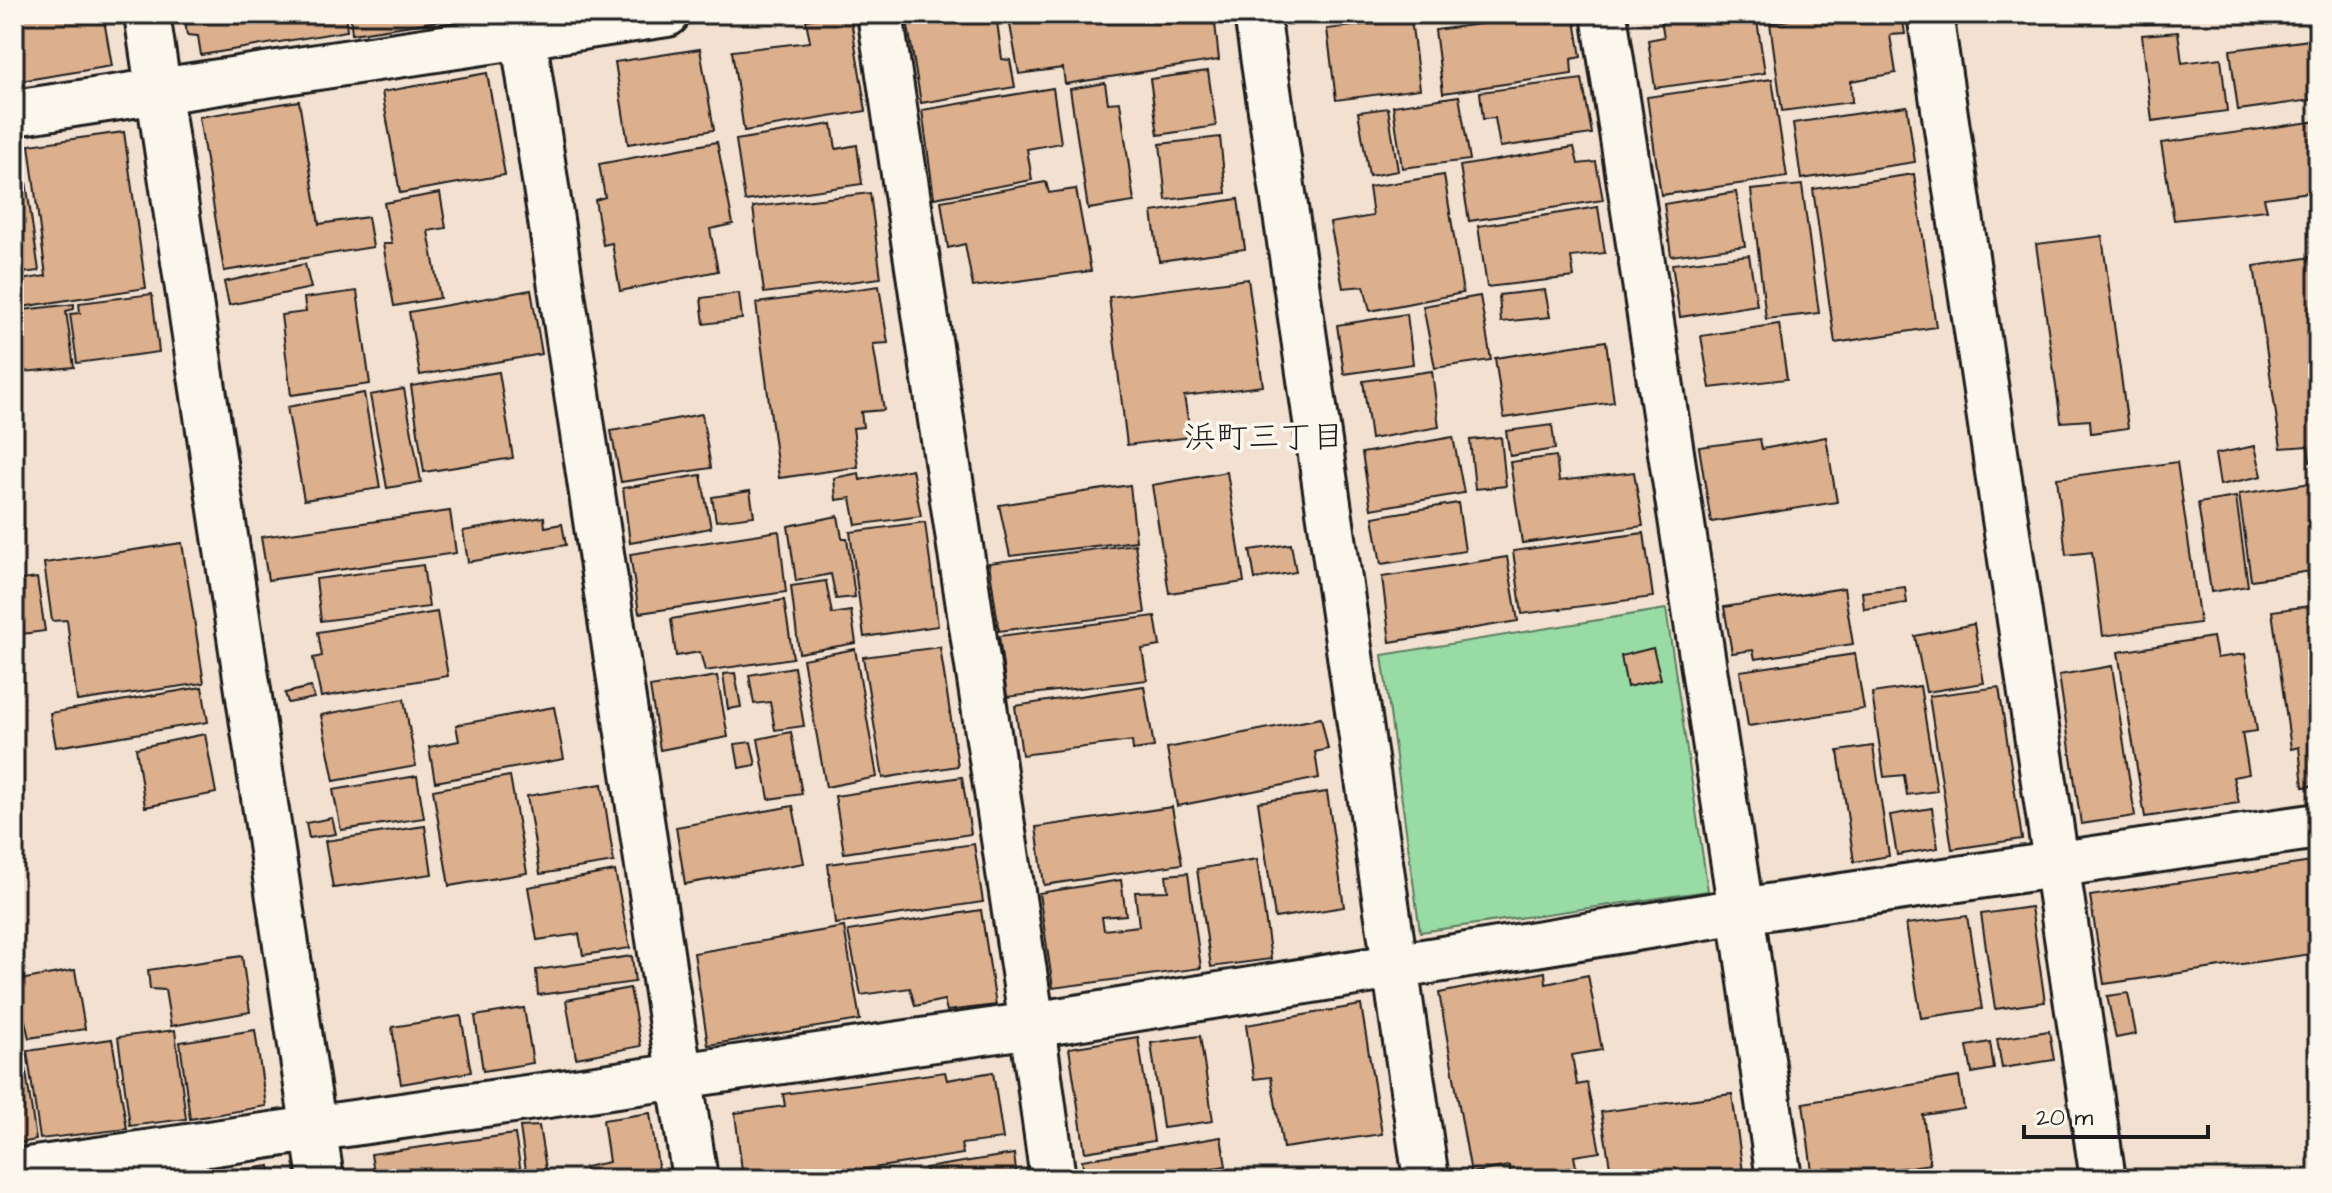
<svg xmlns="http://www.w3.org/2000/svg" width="2332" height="1193" viewBox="0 0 2332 1193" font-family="'Architects Daughter','Klee One',sans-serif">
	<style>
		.green { fill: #99dba5; stroke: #5a7c60; stroke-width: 2 }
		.building { fill: #dcaf8d; stroke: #1c1c1c; stroke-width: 2 }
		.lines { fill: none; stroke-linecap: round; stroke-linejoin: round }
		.minor-casing { stroke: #1c1c1c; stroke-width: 50 }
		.minor { stroke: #fbf7ec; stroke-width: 44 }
		.labels { text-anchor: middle; stroke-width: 7; stroke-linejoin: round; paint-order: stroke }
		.neighbourhood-label { font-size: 32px; fill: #1c1c1c; stroke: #fbf7ec }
	</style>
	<rect width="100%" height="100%" fill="#f2e1d0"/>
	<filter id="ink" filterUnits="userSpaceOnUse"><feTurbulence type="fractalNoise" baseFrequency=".0125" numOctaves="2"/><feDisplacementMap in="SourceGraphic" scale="16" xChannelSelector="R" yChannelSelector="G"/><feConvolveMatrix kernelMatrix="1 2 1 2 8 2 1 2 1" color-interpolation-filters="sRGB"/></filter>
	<g filter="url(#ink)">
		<path class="green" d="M1666,609L1708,891L1420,932L1382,655Z"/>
		<g class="building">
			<path d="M14,14H103L112,66L14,82Z"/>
			<path d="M184,14H345L347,31L201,55L198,36L187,35Z"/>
			<path d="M350,14H485L352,34Z"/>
			<path d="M841,14H850L866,111L744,131L732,51L810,42L806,20Z"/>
			<path d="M906,14H996L1002,59L1010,60L1015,87L921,103Z"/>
			<path d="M1008,14H1214L1219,60L1065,84L1063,68L1019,74Z"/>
			<path d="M1319,14H1391L1320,23Z"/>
			<path d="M1553,14H1574L1581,57L1571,59L1572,74L1443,93L1435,30Z"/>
			<path d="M1660,14H1756L1765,73L1655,88L1648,40L1664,37Z"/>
			<path d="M1788,14H1902L1905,34L1890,35L1896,73L1851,81L1852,102L1782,111L1770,23L1789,20Z"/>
			<path d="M2143,14H2198L2199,17L2144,24Z"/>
			<path d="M1411,19L1420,89L1336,100L1327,29Z"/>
			<path d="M2178,32L2182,63L2221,58L2227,111L2152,121L2142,35Z"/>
			<path d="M2318,39V99L2238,110L2230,50Z"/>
			<path d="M700,49L714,130L628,144L615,62Z"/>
			<path d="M1208,71L1216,126L1158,135L1150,79Z"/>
			<path d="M487,73L505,175L400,193L382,92Z"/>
			<path d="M1582,79L1592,134L1500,147L1495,118L1483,119L1480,92Z"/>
			<path d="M1772,79L1787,177L1661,195L1647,97Z"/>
			<path d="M1105,83L1108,103L1120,102L1134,202L1088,209L1070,89Z"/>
			<path d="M1053,88L1061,143L1027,149L1032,180L934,198L922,110Z"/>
			<path d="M1459,96L1470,160L1402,168L1393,106Z"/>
			<path d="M299,101L319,224L368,217L373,247L224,271L199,117Z"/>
			<path d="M1907,106L1915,162L1801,179L1793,123Z"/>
			<path d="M1388,108L1398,171L1369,176L1358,112Z"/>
			<path d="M2318,121V191L2264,198L2267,210L2174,220L2161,143Z"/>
			<path d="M832,124L836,149L857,145L862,184L745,201L736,140Z"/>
			<path d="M124,132L146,288L15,308L14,281L46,276L29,145Z"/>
			<path d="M1220,137L1226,193L1166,200L1160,144Z"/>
			<path d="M20,140L39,271L14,274V141Z"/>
			<path d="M717,142L733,224L710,229L718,271L620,291L612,243L603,245L595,200L605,197L599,164Z"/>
			<path d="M1574,147L1578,164L1596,162L1603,200L1469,221L1460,166Z"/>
			<path d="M1914,174L1936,327L1835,343L1813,189Z"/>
			<path d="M1444,175L1463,293L1370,311L1364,286L1343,288L1330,223L1373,216L1369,187Z"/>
			<path d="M1046,182L1049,193L1076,189L1091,271L973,287L965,244L948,248L941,201Z"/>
			<path d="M1802,185L1819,313L1766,319L1751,190Z"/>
			<path d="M1736,192L1745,246L1671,256L1664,204Z"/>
			<path d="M440,193L446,228L428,231L440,298L394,306L383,244H392L384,203Z"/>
			<path d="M870,193L881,278L764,293L753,207Z"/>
			<path d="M1238,199L1245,249L1159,261L1152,212Z"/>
			<path d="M1598,207L1605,253L1571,257L1574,277L1487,287L1478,226Z"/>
			<path d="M2102,236L2128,428L2091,433L2090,420L2061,422L2036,244Z"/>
			<path d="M1749,255L1757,305L1680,317L1672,264Z"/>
			<path d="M2318,256V461L2310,462L2308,446L2281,448L2254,266Z"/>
			<path d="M305,264L311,288L229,305L224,282Z"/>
			<path d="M1248,279L1263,386L1184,396L1191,437L1127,445L1109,297Z"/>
			<path d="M879,286L888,343L873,344L884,410L861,412L863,427L853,428L858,467L779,478L756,303Z"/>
			<path d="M531,290L542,354L420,375L409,312Z"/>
			<path d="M1545,290L1550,317L1501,322L1499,295Z"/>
			<path d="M357,291L370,384L291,395L281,315L306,312L304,298Z"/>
			<path d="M739,293L742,319L704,324L701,298Z"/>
			<path d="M152,294L159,352L77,363L70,314L80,313L79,303Z"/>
			<path d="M1480,296L1491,360L1435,368L1423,306Z"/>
			<path d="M74,304V309L66,311L74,367L14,373V311Z"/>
			<path d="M1407,314L1413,364L1344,374L1337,325Z"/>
			<path d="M1779,324L1787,379L1710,388L1701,336Z"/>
			<path d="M1606,341L1614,402L1504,418L1495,358Z"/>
			<path d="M1432,371L1439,427L1371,439L1363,381Z"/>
			<path d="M499,372L513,458L424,472L411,386Z"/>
			<path d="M404,389L421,482L387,488L370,395Z"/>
			<path d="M364,393L380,488L304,500L287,407Z"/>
			<path d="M702,414L711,468L621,482L611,431Z"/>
			<path d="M1552,425L1555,449L1510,456L1506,431Z"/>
			<path d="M1453,437L1464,493L1371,509L1362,453Z"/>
			<path d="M1501,437L1506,486L1475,489L1470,440Z"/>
			<path d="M1826,437L1837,502L1711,522L1699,447L1760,439L1762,449Z"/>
			<path d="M2255,446L2262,476L2220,485L2215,454Z"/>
			<path d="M1556,456L1559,481L1634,472L1643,526L1522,543L1510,462Z"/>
			<path d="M2177,462L2200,623L2103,636L2092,552L2066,555L2057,478Z"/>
			<path d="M912,469L921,516L856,525L851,498L836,500L834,478L859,473L860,480Z"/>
			<path d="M1227,472L1244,582L1169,593L1152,485Z"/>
			<path d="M701,475L711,528L630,543L623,488Z"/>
			<path d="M2318,482V570L2251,580L2239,494Z"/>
			<path d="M1130,485L1136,541L1010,556L999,505Z"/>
			<path d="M750,491L754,516L716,521L712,497Z"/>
			<path d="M2236,497L2248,586L2211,592L2198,503Z"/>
			<path d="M1458,503L1465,551L1381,564L1373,517Z"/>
			<path d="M450,511L456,553L268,580L261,537Z"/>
			<path d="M838,516L842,538H847L855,597L836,599L831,574L796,581L788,526Z"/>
			<path d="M544,517L545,527L562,524L566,545L468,562L463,531Z"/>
			<path d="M925,522L938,626L864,637L850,532Z"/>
			<path d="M779,531L786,592L639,613L630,554Z"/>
			<path d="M1644,533L1653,597L1522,614L1513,551Z"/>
			<path d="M182,543L204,683L77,701L67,620L52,621L44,563Z"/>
			<path d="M1135,544L1145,613L999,631L989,563Z"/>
			<path d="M1291,544L1296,572L1255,579L1250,550Z"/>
			<path d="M1507,557L1518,621L1390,642L1382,577Z"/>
			<path d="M423,565L429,607L321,621L316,579Z"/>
			<path d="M37,578L45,631L14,635V581Z"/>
			<path d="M826,581L832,614L851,611L856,643L799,653L791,586Z"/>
			<path d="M1905,587L1907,603L1864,609L1862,592Z"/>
			<path d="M1844,588L1853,644L1755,659L1753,650L1732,653L1724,607Z"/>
			<path d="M784,600L793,658L705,671L700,652L676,656L671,619Z"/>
			<path d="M2318,605V785L2303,787L2299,747L2291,749L2272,611Z"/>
			<path d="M437,612L448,676L321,697L313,658L322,656L318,632Z"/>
			<path d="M1155,616L1160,646L1142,649L1147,680L1007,697L999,636Z"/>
			<path d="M1974,624L1984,683L1926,692L1915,636Z"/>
			<path d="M2213,637L2217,658L2245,654L2257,731L2242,733L2249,774L2233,777L2239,803L2145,817L2118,652Z"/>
			<path d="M940,647L958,766L883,778L863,657Z"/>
			<path d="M1653,648L1661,679L1627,687L1621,656Z"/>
			<path d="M855,649L877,777L826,787L803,659Z"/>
			<path d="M1855,654L1864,709L1748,726L1740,671Z"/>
			<path d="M2112,666L2135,816L2081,824L2059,675Z"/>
			<path d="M794,667L804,726L775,730L770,702L754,704L749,675Z"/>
			<path d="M735,673L741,707L728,709L723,674Z"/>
			<path d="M717,676L728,737L660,750L650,687Z"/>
			<path d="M1144,686L1154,747L1133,750L1132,741L1022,755L1015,706Z"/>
			<path d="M1920,686L1937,791L1907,795L1904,775L1884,777L1872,693Z"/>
			<path d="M202,687L208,722L56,747L50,713Z"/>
			<path d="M311,687L314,698L288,703L285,693Z"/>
			<path d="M1999,687L2022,839L1952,849L1929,696Z"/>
			<path d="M404,699L416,766L334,781L321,715Z"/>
			<path d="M554,707L564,759L435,782L429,747L459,741L456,725Z"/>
			<path d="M1321,718L1328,749L1315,752L1319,778L1177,806L1167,748Z"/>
			<path d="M791,732L802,794L769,799L758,739Z"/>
			<path d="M205,734L216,793L145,807L136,748Z"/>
			<path d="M751,742L756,765L739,768L735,744Z"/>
			<path d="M1873,746L1889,856L1854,862L1838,751Z"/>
			<path d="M417,776L424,818L341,830L333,790Z"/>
			<path d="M510,776L527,873L449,886L433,790Z"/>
			<path d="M962,777L971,834L844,853L835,796Z"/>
			<path d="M602,784L614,862L540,874L527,796Z"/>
			<path d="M1327,792L1344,907L1275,918L1258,802Z"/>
			<path d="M793,806L804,863L685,884L676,827Z"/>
			<path d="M1172,807L1182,864L1044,885L1036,827Z"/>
			<path d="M1932,808L1938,848L1897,855L1890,815Z"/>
			<path d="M332,818L336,834L309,838L306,823Z"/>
			<path d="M425,826L432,874L333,888L325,841Z"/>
			<path d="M974,844L983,902L835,924L828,864Z"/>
			<path d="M1257,859L1271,959L1211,967L1197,869Z"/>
			<path d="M2318,861V953L2104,984L2090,896Z"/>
			<path d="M615,871L630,948L583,955L579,934L537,940L528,887Z"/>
			<path d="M1188,873L1201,968L1053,988L1039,893L1121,880L1126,915L1102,917L1104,930L1139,926L1135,892L1168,891L1166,875Z"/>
			<path d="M2031,907L2045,1002L1995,1009L1981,914Z"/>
			<path d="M981,910L996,1005L947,1011L944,1000L915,1006L910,988L861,995L848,931Z"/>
			<path d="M1967,916L1982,1009L1921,1018L1906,924Z"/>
			<path d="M844,927L860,1020L708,1045L694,953Z"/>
			<path d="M242,956L250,1012L171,1026L165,990L150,989L148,970Z"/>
			<path d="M632,956L635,982L538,995L536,970Z"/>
			<path d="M75,970L85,1029L29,1038L25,1021L15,1023L19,1039L14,1040V981Z"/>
			<path d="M1545,972L1546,984L1588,975L1602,1050L1572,1055L1577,1085L1587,1083L1600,1152L1574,1156L1576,1167L1511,1179L1509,1166L1471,1173L1439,993Z"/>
			<path d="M630,988L641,1046L576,1058L566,1000Z"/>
			<path d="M2128,993L2136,1034L2116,1038L2107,996Z"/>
			<path d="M1361,1005L1382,1134L1283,1148L1271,1077L1254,1079L1246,1025Z"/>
			<path d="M524,1008L533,1063L483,1071L475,1016Z"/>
			<path d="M461,1016L471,1072L401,1084L392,1027Z"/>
			<path d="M175,1030L186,1119L130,1126L118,1037Z"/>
			<path d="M255,1030L266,1106L190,1119L180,1042Z"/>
			<path d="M2049,1031L2054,1060L2002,1068L1997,1039Z"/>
			<path d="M1200,1036L1213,1121L1163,1128L1151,1043Z"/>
			<path d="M1138,1037L1154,1141L1085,1152L1069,1048Z"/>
			<path d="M112,1039L127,1129L40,1139L27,1051Z"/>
			<path d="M1990,1042L1994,1069L1972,1073L1967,1046Z"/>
			<path d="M23,1051L36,1140L14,1144V1052Z"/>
			<path d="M945,1072L947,1080L993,1072L1003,1139L961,1144L963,1154L803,1179L802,1174L764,1179H743L735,1113L785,1106L783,1094Z"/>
			<path d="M1959,1077L1964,1109L1923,1115L1930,1164L1832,1179H1813L1803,1103Z"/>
			<path d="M1732,1094L1743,1172L1694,1179H1612L1601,1112Z"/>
			<path d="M650,1113L660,1179H587L585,1167L609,1162L603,1120Z"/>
			<path d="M539,1126L546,1169L526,1171L520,1127Z"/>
			<path d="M515,1134L522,1179H375L371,1154Z"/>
			<path d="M1221,1137L1226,1166L1205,1169L1206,1179H1085L1082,1160Z"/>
			<path d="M1014,1154L1017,1179H927L925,1168Z"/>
			<path d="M270,1166L272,1179H177Z"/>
		</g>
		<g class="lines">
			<g class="minor-casing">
				<g id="minor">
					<path d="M147,14L321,1179"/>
					<path d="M520,14L695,1179"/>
					<path d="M880,14L1032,1025L1053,1179"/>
					<path d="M1257,14L1426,1179"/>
					<path d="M1604,14L1741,911L1779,1179"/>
					<path d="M1930,14L2103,1179"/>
					<path d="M14,113L667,14"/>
					<path d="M14,1172L1032,1025L1741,911L2318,826"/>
				</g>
			</g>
			<use href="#minor" class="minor"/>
		</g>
	</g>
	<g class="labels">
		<g class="neighbourhood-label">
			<text x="1264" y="447">浜町三丁目</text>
		</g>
	</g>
	<rect width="2332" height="1193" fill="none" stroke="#fbf7ec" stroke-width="48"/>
	<rect x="24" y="24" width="2284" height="1145" fill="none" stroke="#1c1c1c" stroke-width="3" filter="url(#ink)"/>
	<path d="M2024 1125v12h184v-12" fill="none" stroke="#1c1c1c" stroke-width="4"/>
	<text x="2036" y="1125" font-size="24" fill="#1c1c1c" stroke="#fbf7ec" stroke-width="6" paint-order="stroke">20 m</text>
</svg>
